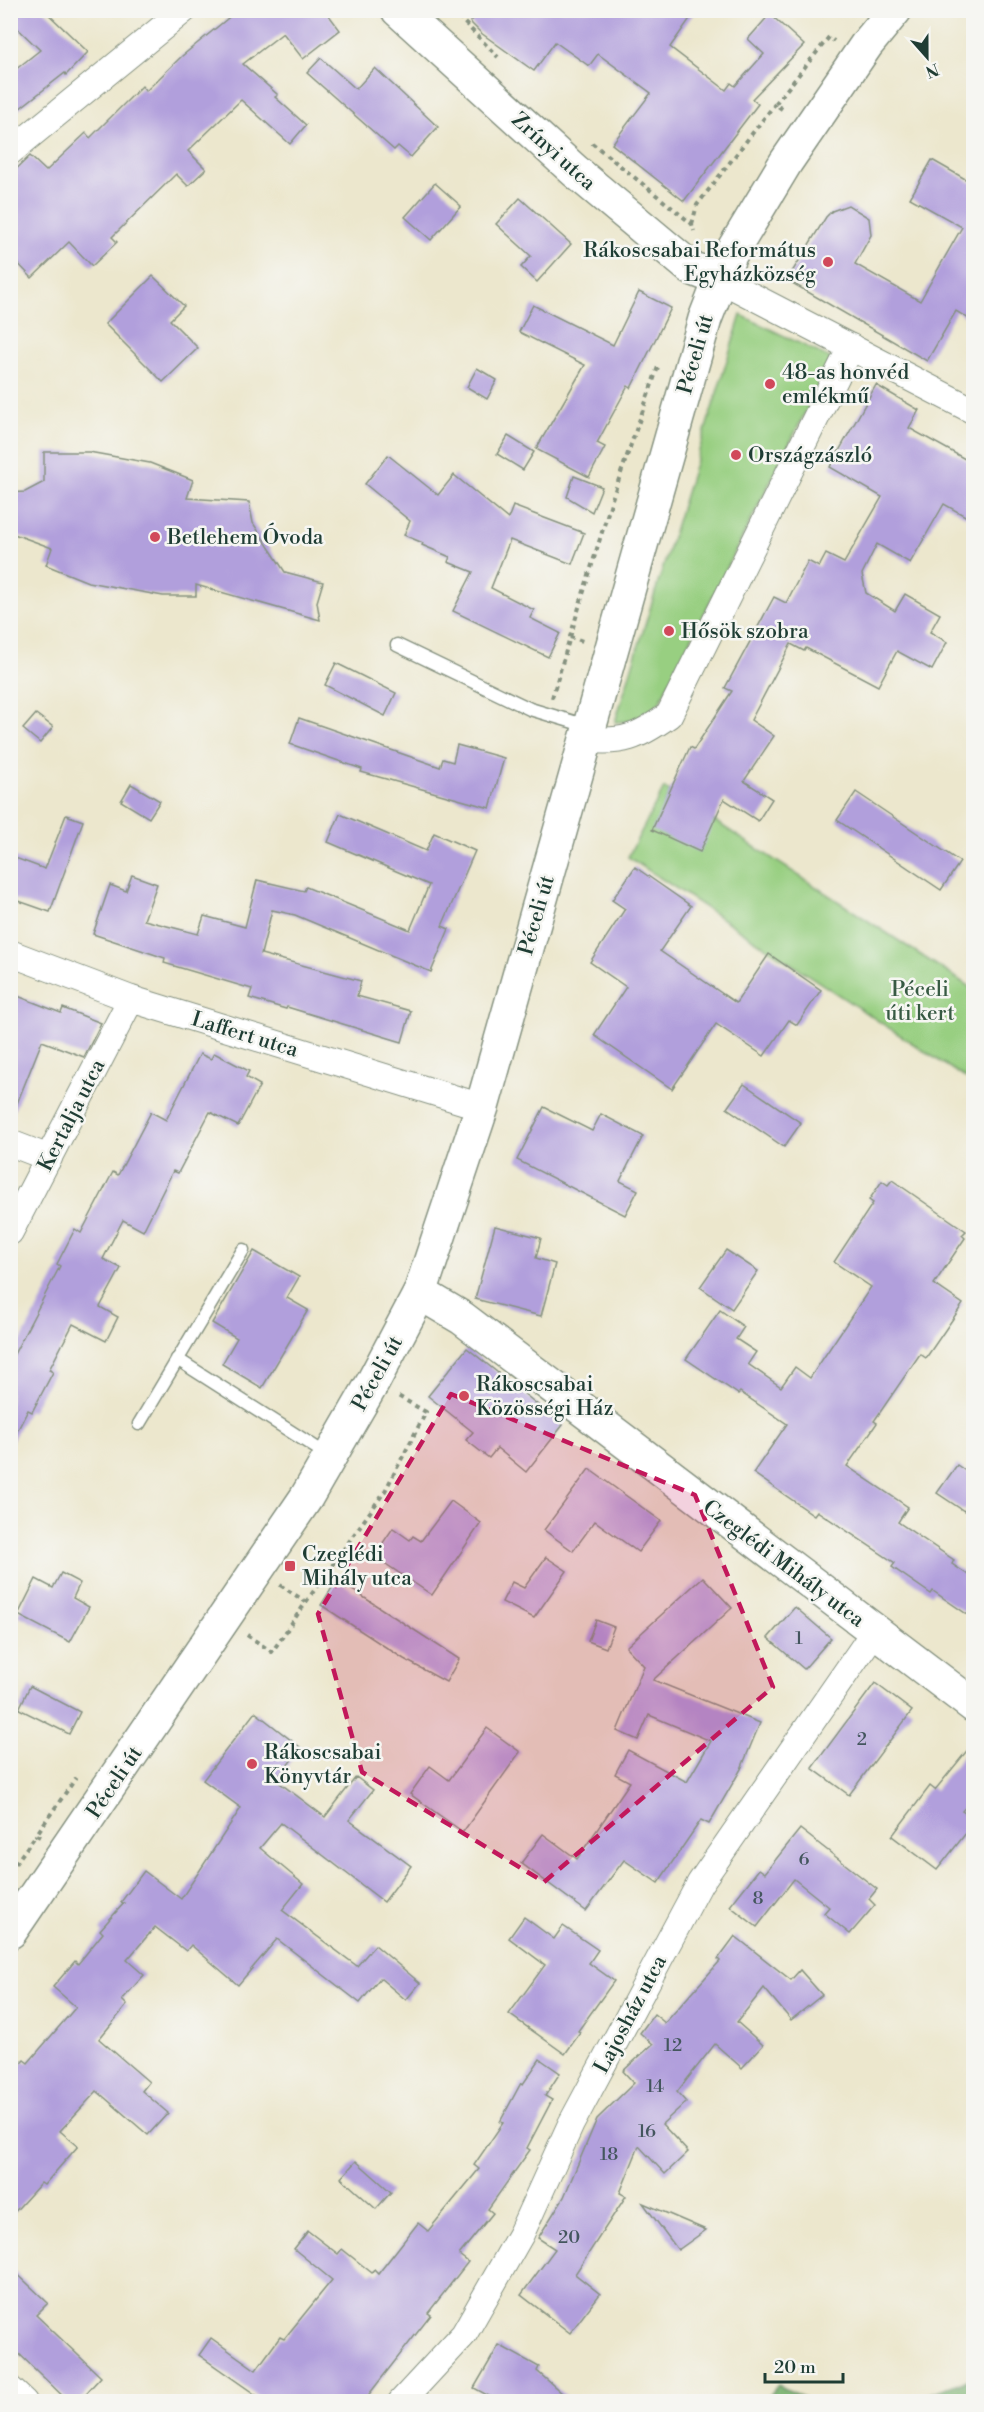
<svg xmlns="http://www.w3.org/2000/svg" width="984" height="2412" viewBox="0 0 984 2412" font-family="'Libre Bodoni',serif">
	<style>
		.green { fill: #98cf81; stroke: #5c865a; stroke-width: 1.5 }
		.forest { fill: #7ab26f; stroke: #4c7852; stroke-width: 1.5 }
		.building { fill: #b19fdc }
		.lines { fill: none; stroke-linecap: round; stroke-linejoin: round }
		.service-casing { stroke: #869280; stroke-width: 15 }
		.minor-casing { stroke: #869280; stroke-width: 28 }
		.secondary-casing { stroke: #869280; stroke-width: 36 }
		.path { stroke: #869280; stroke-width: 4; stroke-dasharray: 4.5 4.5; stroke-linecap: butt }
		.service { stroke: #fff; stroke-width: 12 }
		.minor { stroke: #fff; stroke-width: 26 }
		.secondary { stroke: #fff; stroke-width: 33 }
		.marked { fill: #c2185b; fill-opacity: 0.2; stroke: #c2185b; stroke-width: 4.5; stroke-dasharray: 12 8; stroke-linejoin: round }
		.poi-dot { fill: #d1495b; stroke: #f6f6f2; stroke-width: 2 }
		.labels { text-anchor: middle; stroke-width: 5; stroke-linejoin: round; paint-order: stroke }
		.number-label { font-size: 18px; fill: #44565e }
		.street-label { font-size: 21px; fill: #1f3d34; stroke: #f6f6f2 }
		.poi-label { font-size: 21px; fill: #1f3d34; stroke: #f6f6f2; text-anchor: start }
		.park-label { font-size: 21px; fill: #375a43; stroke: #f6f6f2 }
	</style>
	<rect width="100%" height="100%" fill="#f6f6f2"/>
	<filter id="ink" filterUnits="userSpaceOnUse"><feTurbulence type="fractalNoise" baseFrequency=".0167" numOctaves="2"/><feDisplacementMap in="SourceGraphic" scale="12" xChannelSelector="R" yChannelSelector="G"/><feConvolveMatrix kernelMatrix="1 2 1 2 8 2 1 2 1" color-interpolation-filters="sRGB"/></filter>
	<filter id="wash" filterUnits="userSpaceOnUse"><feTurbulence type="fractalNoise" baseFrequency=".008" numOctaves="4" result="noise"/><feDisplacementMap in="SourceGraphic" scale="24" xChannelSelector="R" yChannelSelector="G"/><feGaussianBlur stdDeviation="1.35" result="paint"/><feColorMatrix in="noise" values="0 0 0 0 0 0 0 0 0 0 0 0 0 0 0 0 0 1.4 0 .05"/><feComposite in="paint" operator="in"/></filter>
	<g filter="url(#wash)">
		<rect width="100%" height="100%" fill="#ece7cd"/>
		<g class="green">
			<path d="M741,315L832,359L657,707L638,721L615,722Z"/>
			<path d="M664,788L973,989V1083L628,857Z"/>
		</g>
		<g class="forest">
			<path d="M973,2378V2401H909Z"/>
			<path d="M778,2385L810,2401H765Z"/>
		</g>
		<g id="blocks">
			<g class="building">
				<path d="M10,10H44L88,52L66,75L65,73L10,116V74L40,50L10,21Z"/>
				<path d="M238,10H325L340,30L303,59L283,33L243,64L278,95L275,97L306,125L290,144L241,100L188,151L206,169L188,186L176,174L112,237L117,242L92,266L69,242L32,278L10,255V175L30,156L46,171L86,133L90,138L142,86L146,91L182,56Z"/>
				<path d="M482,10H696L670,47L726,90L731,83L735,86L764,54L748,39L770,14L804,45L752,99L758,104L684,201L612,144L651,93L598,54L589,66L555,42L534,71L481,33L470,22Z"/>
				<path d="M321,58L356,89L375,68L438,127L411,157L398,146L394,150L307,73Z"/>
				<path d="M932,160L974,184V322L956,311L927,361L787,280L826,217L832,211L848,205L869,218L871,235L855,264L920,301L962,227L910,198Z"/>
				<path d="M435,183L461,206L431,240L405,217Z"/>
				<path d="M520,198L571,244L537,282L521,267L531,256L496,224Z"/>
				<path d="M153,276L184,306L170,320L198,348L163,382L105,324Z"/>
				<path d="M639,292L671,308L631,388L628,386L597,443L605,447L589,477L536,449L585,365L519,332L533,305L613,345Z"/>
				<path d="M477,368L497,380L487,399L467,387Z"/>
				<path d="M876,385L919,410L909,428L974,464V521L944,504L910,563L877,544L862,574L866,593L895,611L905,594L940,614L930,632L947,642L932,670L897,651L878,686L806,648L804,651L791,644L751,720L774,736L744,781L772,799L758,821L724,799L700,852L652,830L690,747L694,749L732,691L725,688L774,597L786,603L808,561L819,567L826,554L844,563L882,497L830,467Z"/>
				<path d="M508,436L534,452L523,470L497,454Z"/>
				<path d="M44,452H89L150,463L193,480L187,498L249,502L253,523L285,572L323,582L317,602L320,620L196,585V596H163L88,582L46,565L52,548L14,534L10,529V493L25,492L44,482Z"/>
				<path d="M388,455L438,495L454,475L508,519L513,506L584,533L572,564L510,540L491,588L534,610L530,618L560,633L548,657L453,611L473,572L448,562L450,557L422,545L423,543L404,535L410,521L365,484Z"/>
				<path d="M574,476L602,487L592,512L567,497Z"/>
				<path d="M336,663L396,693L385,716L325,685Z"/>
				<path d="M36,714L53,727L40,743L23,729Z"/>
				<path d="M299,718L440,767L443,759L453,762L457,745L504,758L490,808L361,772L362,769L290,744Z"/>
				<path d="M131,784L160,801L149,818L121,801Z"/>
				<path d="M856,792L960,862L941,890L837,820Z"/>
				<path d="M340,814L426,851L434,833L475,851L442,926L449,929L431,972L295,915L272,910L261,954L361,981L357,996L411,1011L402,1042L287,1007L286,1009L249,998L252,989L164,963L165,958L93,934L110,885L126,891L132,875L157,884L144,920L198,934L204,916L245,927L257,880L304,891L306,887L410,930L429,885L328,842Z"/>
				<path d="M66,815L83,821L50,912L10,898V856L45,869Z"/>
				<path d="M635,867L691,906L660,951L736,1003L769,954L821,990L797,1025L789,1020L764,1056L716,1024L672,1089L594,1035L626,987L590,962L625,909L612,900Z"/>
				<path d="M10,993L61,1013L63,1008L101,1023L84,1057L42,1041L12,1116Z"/>
				<path d="M214,1053L249,1071L246,1077L260,1085L238,1126L210,1112L178,1173L173,1171L143,1231L123,1220L103,1259L121,1268L100,1307L118,1317L106,1341L73,1324L49,1370L53,1372L32,1412L28,1410L10,1445V1362L60,1266L57,1264L75,1229L81,1233L113,1172L118,1175L151,1112L166,1120L200,1054L211,1059Z"/>
				<path d="M744,1084L801,1123L784,1147L727,1108Z"/>
				<path d="M544,1107L592,1131L601,1114L643,1136L620,1181L638,1190L625,1215L517,1160Z"/>
				<path d="M892,1180L966,1231L962,1235L965,1238L934,1284L963,1304L926,1358L920,1354L874,1421L877,1423L847,1466L908,1507L898,1522L954,1560L952,1564L974,1579V1619L933,1591L931,1594L892,1567L895,1563L817,1511L814,1515L753,1473L787,1424L740,1392L738,1394L686,1359L720,1310L744,1327L736,1339L756,1352L748,1364L781,1387L795,1367L810,1378L871,1287L834,1262L873,1203L869,1200L882,1181L888,1185Z"/>
				<path d="M495,1226L541,1238L536,1258L555,1264L541,1316L475,1299Z"/>
				<path d="M726,1250L758,1271L732,1309L700,1287Z"/>
				<path d="M254,1251L299,1277L287,1298L308,1310L262,1388L222,1364L237,1338L212,1323Z"/>
				<path d="M467,1348L563,1425L526,1472L497,1448L489,1458L466,1440L473,1432L428,1396Z"/>
				<path d="M957,1465L974,1477V1498L964,1511L937,1493Z"/>
				<path d="M589,1469L661,1521L638,1552L595,1521L573,1551L544,1530Z"/>
				<path d="M451,1501L481,1523L432,1595L374,1556L393,1528L410,1540L413,1536L421,1541Z"/>
				<path d="M546,1557L567,1571L534,1618L502,1602L512,1582L524,1588Z"/>
				<path d="M61,1573L80,1583L73,1598L89,1607L70,1642L18,1615L36,1579L53,1588Z"/>
				<path d="M703,1577L732,1608L653,1680L760,1723L741,1769L709,1824L701,1820L658,1883L624,1860L586,1911L521,1863L543,1834L577,1859L630,1782L615,1774L628,1750L687,1782L711,1741L649,1715L638,1740L617,1731L644,1666L626,1647Z"/>
				<path d="M337,1580L459,1659L446,1682L404,1659L321,1605Z"/>
				<path d="M795,1607L831,1638L804,1669L768,1638Z"/>
				<path d="M596,1620L614,1627L606,1648L588,1641Z"/>
				<path d="M875,1683L912,1711L849,1795L812,1768Z"/>
				<path d="M30,1686L80,1712L69,1734L19,1709Z"/>
				<path d="M255,1712L301,1748L276,1780L325,1817L356,1777L373,1790L349,1820L411,1866L384,1902L281,1823L260,1848L303,1884L282,1910L357,1966L375,1945L420,1983L406,2000L380,1978L360,2003L277,1939L238,1985L191,1945L186,1951L155,1927L127,1960L144,1975L122,2000L127,2005L99,2039L149,2082L142,2091L168,2113L148,2135L97,2091L60,2131L78,2146L44,2185L41,2183L10,2217V2075L24,2060L28,2063L76,2007L53,1987L75,1961L78,1964L103,1933L100,1930L124,1903L121,1902L144,1871L181,1899L241,1808L203,1780Z"/>
				<path d="M487,1728L520,1752L463,1832L410,1794L430,1766L449,1780Z"/>
				<path d="M974,1742V1797L962,1811L974,1819V1823L937,1870L892,1836L930,1786L935,1790Z"/>
				<path d="M800,1829L877,1889L869,1899L875,1905L850,1934L824,1913L829,1907L794,1879L757,1927L730,1906L759,1869L765,1873Z"/>
				<path d="M524,1917L554,1939L563,1926L598,1950L589,1963L614,1981L578,2031L580,2033L565,2054L509,2014L545,1965L509,1938Z"/>
				<path d="M735,1936L791,1980L800,1970L822,1995L791,2020L764,1988L737,2022L763,2045L742,2068L715,2044L677,2092L686,2102L662,2124L688,2152L665,2174L639,2146L620,2193L626,2196L575,2274L600,2294L570,2333L521,2295L555,2249L538,2238L564,2197L597,2119L634,2083L623,2071L653,2044L640,2033L654,2014L665,2023L720,1961L718,1959Z"/>
				<path d="M540,2059L560,2073L545,2096L552,2100L527,2148L530,2150L488,2209L493,2213L459,2255L468,2262L428,2313L431,2315L363,2402H266L199,2355L211,2338L256,2370L280,2337L284,2339L332,2280L294,2249L308,2231L338,2254L342,2249L372,2273L374,2270L378,2274L418,2223L428,2231L479,2169L474,2165L503,2123L500,2122L521,2083L523,2084Z"/>
				<path d="M356,2161L391,2192L376,2209L341,2178Z"/>
				<path d="M643,2203L706,2230L678,2250Z"/>
				<path d="M10,2267L48,2303L36,2315L101,2377L78,2402H69L10,2345Z"/>
				<path d="M499,2345L539,2367L537,2371L572,2402L498,2401L474,2388Z"/>
			</g>
		</g>
	</g>
	<g filter="url(#ink)">
		<use href="#blocks" fill-opacity="0" stroke="#869280" stroke-width="1.5"/>
		<g class="lines">
			<g class="service-casing">
				<g id="service">
					<path d="M397,645L530,709L587,726"/>
					<path d="M177,1359L329,1456"/>
					<path d="M139,1424L243,1250"/>
				</g>
			</g>
			<g class="minor-casing">
				<g id="minor">
					<path d="M10,152L184,10"/>
					<path d="M719,279L974,411"/>
					<path d="M584,739C623,744 638,737 669,715L851,347"/>
					<path d="M10,953L131,999L482,1107"/>
					<path d="M10,1143L49,1158"/>
					<path d="M10,1232L131,999"/>
					<path d="M10,2389L24,2402"/>
					<path d="M401,2402L464,2334L521,2234L571,2124L700,1883L874,1632"/>
				</g>
			</g>
			<g class="secondary-casing">
				<g id="secondary">
					<path d="M398,10L575,171L691,268L719,279"/>
					<path d="M420,1293L462,1318L974,1706"/>
					<path d="M10,1932L306,1498L373,1382L420,1293L482,1107L705,319L730,255L786,162L867,44L895,10"/>
				</g>
			</g>
			<g class="path">
				<path d="M452,10L498,57"/>
				<path d="M782,109L775,104L829,37L834,41"/>
				<path d="M592,143L692,224L694,231"/>
				<path d="M692,224L697,205L775,104"/>
				<path d="M570,637L613,496L659,364"/>
				<path d="M552,698L570,637L583,641"/>
				<path d="M306,1602L385,1491L426,1412L398,1396"/>
				<path d="M247,1635L272,1652L306,1602L280,1585"/>
				<path d="M40,1837L36,1835L76,1778"/>
				<path d="M10,1871L36,1835"/>
			</g>
			<use href="#service" class="service"/>
			<use href="#minor" class="minor"/>
			<use href="#secondary" class="secondary"/>
		</g>
	</g>
	<path class="marked" d="M451,1394L695,1495L773,1687L544,1882L362,1772L318,1614Z"/>
	<g class="poi-dot">
		<circle cx="828" cy="262" r="6"/>
		<circle cx="770" cy="384" r="6"/>
		<circle cx="736" cy="455" r="6"/>
		<circle cx="155" cy="537" r="6"/>
		<circle cx="669" cy="631" r="6"/>
		<circle cx="464" cy="1396" r="6"/>
		<rect x="284" y="1560" width="12" height="12" rx="3"/>
		<circle cx="252" cy="1764" r="6"/>
	</g>
	<g class="labels">
		<g class="number-label">
			<text x="799" y="1644">1</text>
			<text x="862" y="1745">2</text>
			<text x="804" y="1865">6</text>
			<text x="758" y="1904">8</text>
			<text x="673" y="2051">12</text>
			<text x="655" y="2092">14</text>
			<text x="647" y="2137">16</text>
			<text x="609" y="2160">18</text>
			<text x="569" y="2243">20</text>
		</g>
		<g class="street-label">
			<text transform="translate(554 151) rotate(42)" y="7">Zrínyi utca</text>
			<text transform="translate(695 354) rotate(-74)" y="7">Péceli út</text>
			<text transform="translate(536 915) rotate(-74)" y="7">Péceli út</text>
			<text transform="translate(245 1034) rotate(17)" y="7">Laffert utca</text>
			<text transform="translate(71 1115) rotate(-63)" y="7">Kertalja utca</text>
			<text transform="translate(377 1373) rotate(-61)" y="7">Péceli út</text>
			<text transform="translate(784 1563) rotate(37)" y="7">Czeglédi Mihály utca</text>
			<text transform="translate(114 1782) rotate(-56)" y="7">Péceli út</text>
			<text transform="translate(630 2014) rotate(-62)" y="7">Lajosház utca</text>
		</g>
		<g class="poi-label">
			<text x="816" y="257" text-anchor="end">Rákoscsabai Református<tspan x="816" dy="24">Egyházközség</tspan></text>
			<text x="782" y="379">48-as honvéd<tspan x="782" dy="24">emlékmű</tspan></text>
			<text x="748" y="462">Országzászló</text>
			<text x="167" y="544">Betlehem Óvoda</text>
			<text x="681" y="638">Hősök szobra</text>
			<text x="476" y="1391">Rákoscsabai<tspan x="476" dy="24">Közösségi Ház</tspan></text>
			<text x="302" y="1561">Czeglédi<tspan x="302" dy="24">Mihály utca</tspan></text>
			<text x="264" y="1759">Rákoscsabai<tspan x="264" dy="24">Könyvtár</tspan></text>
		</g>
		<g class="park-label">
			<text x="920" y="996">Péceli<tspan x="920" dy="24">úti kert</tspan></text>
		</g>
	</g>
	<rect width="984" height="2412" fill="none" stroke="#f6f6f2" stroke-width="36"/>
	<g transform="translate(927 57) rotate(159)" stroke="#f6f6f2" stroke-width="4.5" paint-order="stroke">
	<path d="M0-4.5L10 22L0 15L-10 22Z" fill="#1f3d34"/>
	<text y="-9" font-size="16" font-weight="bold" text-anchor="middle" fill="#1f3d34">N</text>
	</g>
	<path d="M765 2373v9h78v-9" fill="none" stroke="#1f3d34" stroke-width="3"/>
	<text x="774" y="2373" font-size="18" fill="#1f3d34" stroke="#f6f6f2" stroke-width="4.5" paint-order="stroke">20 m</text>
</svg>
